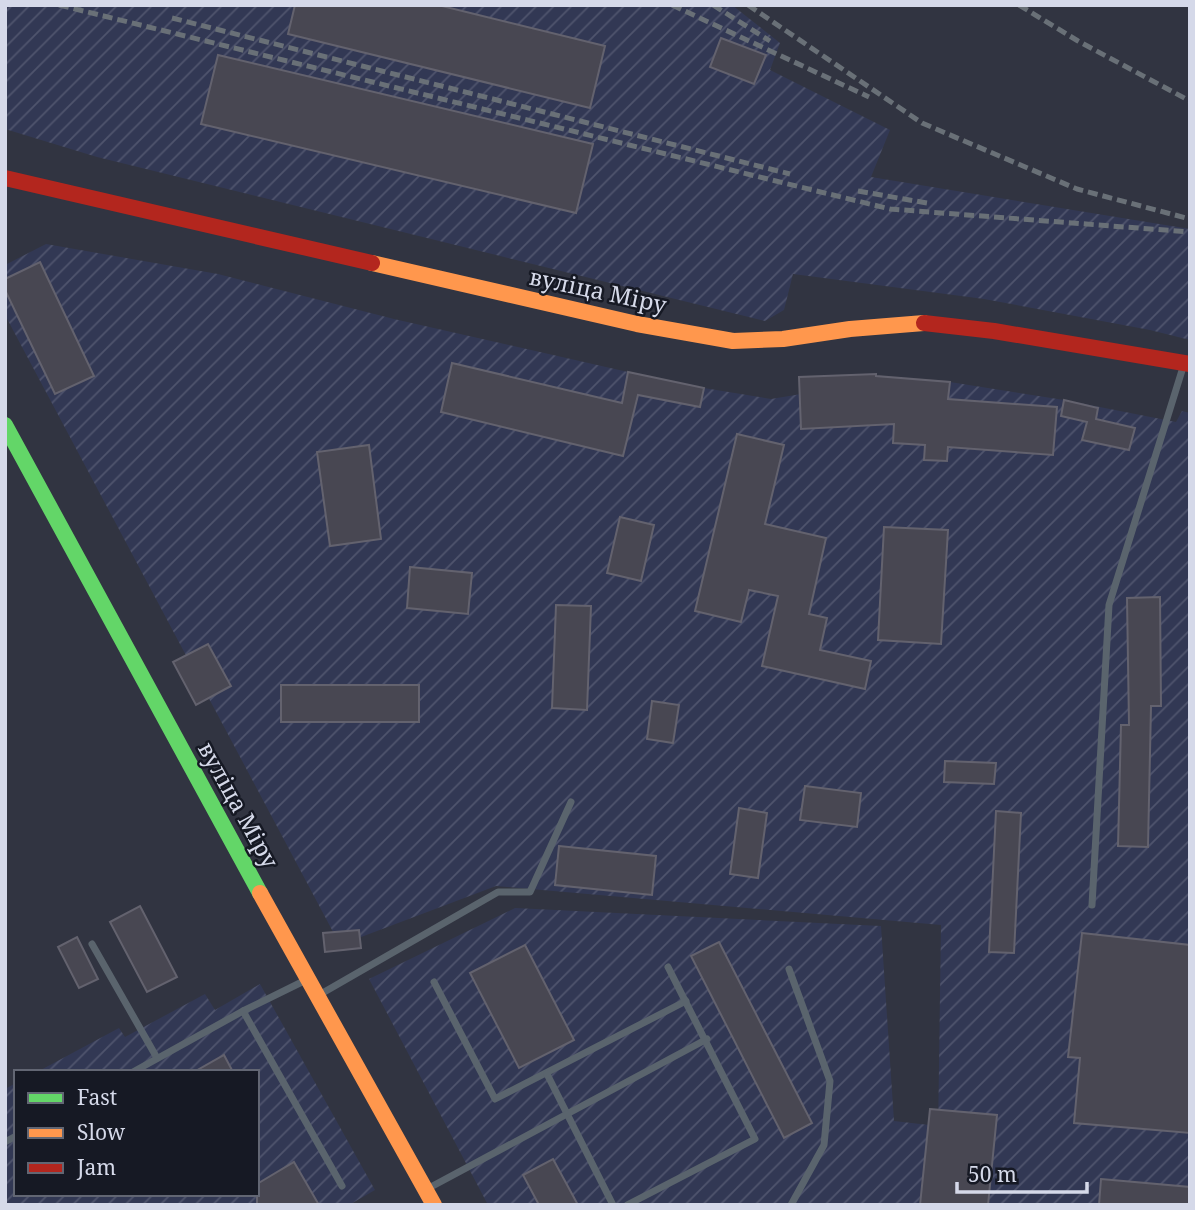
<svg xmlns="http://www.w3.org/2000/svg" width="1195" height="1210" viewBox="0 0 1195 1210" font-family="'Noto Serif',serif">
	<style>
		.industrial { fill: url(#industrial-furrows) }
		.building { fill: #484752; stroke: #63626e; stroke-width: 2 }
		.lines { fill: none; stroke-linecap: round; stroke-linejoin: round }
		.lane { stroke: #5a646d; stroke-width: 7 }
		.fast { stroke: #63d668; stroke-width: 16 }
		.slow { stroke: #ff974d; stroke-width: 16 }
		.jam { stroke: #b3261e; stroke-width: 16 }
		.rail { stroke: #697077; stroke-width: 5; stroke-dasharray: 10 5; stroke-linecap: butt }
		.labels { text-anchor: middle; stroke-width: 5; stroke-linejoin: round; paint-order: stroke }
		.street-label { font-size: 23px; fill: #d5d9e9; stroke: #161924 }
	</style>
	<defs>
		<pattern id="industrial-furrows" width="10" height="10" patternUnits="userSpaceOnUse" patternTransform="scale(1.75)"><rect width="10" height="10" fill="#323854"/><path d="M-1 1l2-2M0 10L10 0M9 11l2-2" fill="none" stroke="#4f546d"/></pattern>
	</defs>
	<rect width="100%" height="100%" fill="#313441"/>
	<g class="industrial">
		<path d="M5,5H732L780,43L770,70L890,130L871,177L1190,229V340L1150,330L984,299L793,274L784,310L765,321L97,157L5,129Z"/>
		<path d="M46,244L218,274L394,319L628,372L624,392L699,407L704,388L771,399L898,378L950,382L1064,400L1176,422L1182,411L1190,413V1205H937L941,925L496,886L340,945L5,315V265Z"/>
		<path d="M515,908L881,926L894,1121L929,1125L919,1205H488L369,979Z"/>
		<path d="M260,984L375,1190L349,1205H5V1089L16,1083V1194H257V1072H37L119,1028L125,1037L205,994L215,1010Z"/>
	</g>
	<g class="building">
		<path d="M295,5H438L605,46L590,108L288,34Z"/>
		<path d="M721,38L766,55L754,84L710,67Z"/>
		<path d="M218,55L593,144L576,213L201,124Z"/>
		<path d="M40,262L94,376L55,394L5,290V279Z"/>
		<path d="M452,363L622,403L628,372L704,388L700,407L638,395L623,456L441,412Z"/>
		<path d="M876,374V376L950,382L948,399L1057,407L1053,455L948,447L947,461L924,460L925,445L893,443L894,424L801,429L799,377Z"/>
		<path d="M1064,400L1098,408L1096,419L1135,428L1129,450L1082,440L1087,422L1061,416Z"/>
		<path d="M737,434L784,445L765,524L826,538L809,614L827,618L820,650L871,661L865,689L762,666L778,596L749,590L741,622L695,611Z"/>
		<path d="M369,445L381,539L330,546L317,452Z"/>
		<path d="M620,517L654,525L641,581L607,573Z"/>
		<path d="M884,527L948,530L941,644L878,640Z"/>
		<path d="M410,567L472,573L468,614L407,608Z"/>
		<path d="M1160,597L1161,706H1151L1148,847L1118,846L1121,725H1129L1127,598Z"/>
		<path d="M556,605L591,606L587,710L552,708Z"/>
		<path d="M208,644L231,686L196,705L173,662Z"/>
		<rect x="281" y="685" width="138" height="37"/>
		<path d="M652,701L679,705L673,743L647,739Z"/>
		<path d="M945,761L996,763L994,784L944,782Z"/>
		<path d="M805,786L861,793L857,827L800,820Z"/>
		<path d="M739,808L767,813L758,878L730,874Z"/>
		<path d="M996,811L1021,813L1014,953L989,952Z"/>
		<path d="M559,846L656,856L652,895L555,885Z"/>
		<path d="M140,906L177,977L147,992L110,922Z"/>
		<path d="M359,930L361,948L325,952L323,933Z"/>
		<path d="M1082,933L1190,945V1133L1074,1123L1080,1058L1068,1057Z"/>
		<path d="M77,937L98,979L79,988L58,947Z"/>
		<path d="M719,942L812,1123L784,1138L691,956Z"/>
		<path d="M525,945L574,1040L519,1068L470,973Z"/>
		<path d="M224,1055L233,1072H194Z"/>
		<path d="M930,1109L997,1115L988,1205H920Z"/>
		<path d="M553,1159L578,1205H539L523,1175Z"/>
		<path d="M294,1162L319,1205H257V1184Z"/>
		<path d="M1101,1179L1190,1187V1205H1099Z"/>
	</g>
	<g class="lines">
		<g class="lane">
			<path d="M1092,905L1109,605L1184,364"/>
			<path d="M92,944L157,1058"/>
			<path d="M789,969L830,1081L824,1145L791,1205"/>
			<path d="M434,982L495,1099L686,1001"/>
			<path d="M319,995L498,892H530L571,802"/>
			<path d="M243,1011L342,1186"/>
			<path d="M133,1072L243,1011L306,980"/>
			<path d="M547,1074L613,1205"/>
			<path d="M5,1142L16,1136"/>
			<path d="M427,1189L707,1039"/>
			<path d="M627,1205L755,1139L668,967"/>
		</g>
		<path class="fast" d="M5,425L260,893"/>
		<g class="slow">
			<path d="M372,263L637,324L733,341L783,339L850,329L924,323"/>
			<path d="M260,893L434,1205"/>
		</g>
		<g class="jam">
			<path d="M5,178L372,263"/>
			<path d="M924,323L994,331L1190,364"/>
		</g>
		<g class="rail">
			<path d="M59,5L890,209L1190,232"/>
			<path d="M672,5L869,97"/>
			<path d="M713,5L770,41"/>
			<path d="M748,5L922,123L1077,189L1190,219"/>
			<path d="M1019,5L1078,41L1190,101"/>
			<path d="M172,18L790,174"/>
			<path d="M858,191L927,203"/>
		</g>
	</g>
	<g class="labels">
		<g class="street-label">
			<text transform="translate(598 291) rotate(12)" y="8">вуліца Міру</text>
			<text transform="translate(238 805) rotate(61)" y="8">вуліца Міру</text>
		</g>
	</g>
	<rect width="1195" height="1210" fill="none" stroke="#d5d9e9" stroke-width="14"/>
	<rect x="14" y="1070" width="245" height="126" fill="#161924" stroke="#626673" stroke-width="2"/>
	<rect x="28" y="1093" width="35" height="10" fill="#63d668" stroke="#626673" stroke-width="2"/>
	<text x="77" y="1105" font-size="21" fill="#d5d9e9">Fast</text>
	<rect x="28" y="1128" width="35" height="10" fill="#ff974d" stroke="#626673" stroke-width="2"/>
	<text x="77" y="1140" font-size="21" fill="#d5d9e9">Slow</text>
	<rect x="28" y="1163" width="35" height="10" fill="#b3261e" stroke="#626673" stroke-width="2"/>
	<text x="77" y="1175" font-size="21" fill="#d5d9e9">Jam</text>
	<path d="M957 1182v10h130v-10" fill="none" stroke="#d5d9e9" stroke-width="3.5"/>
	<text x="968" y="1182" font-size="21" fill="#d5d9e9" stroke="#161924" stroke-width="5" paint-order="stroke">50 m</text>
</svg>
